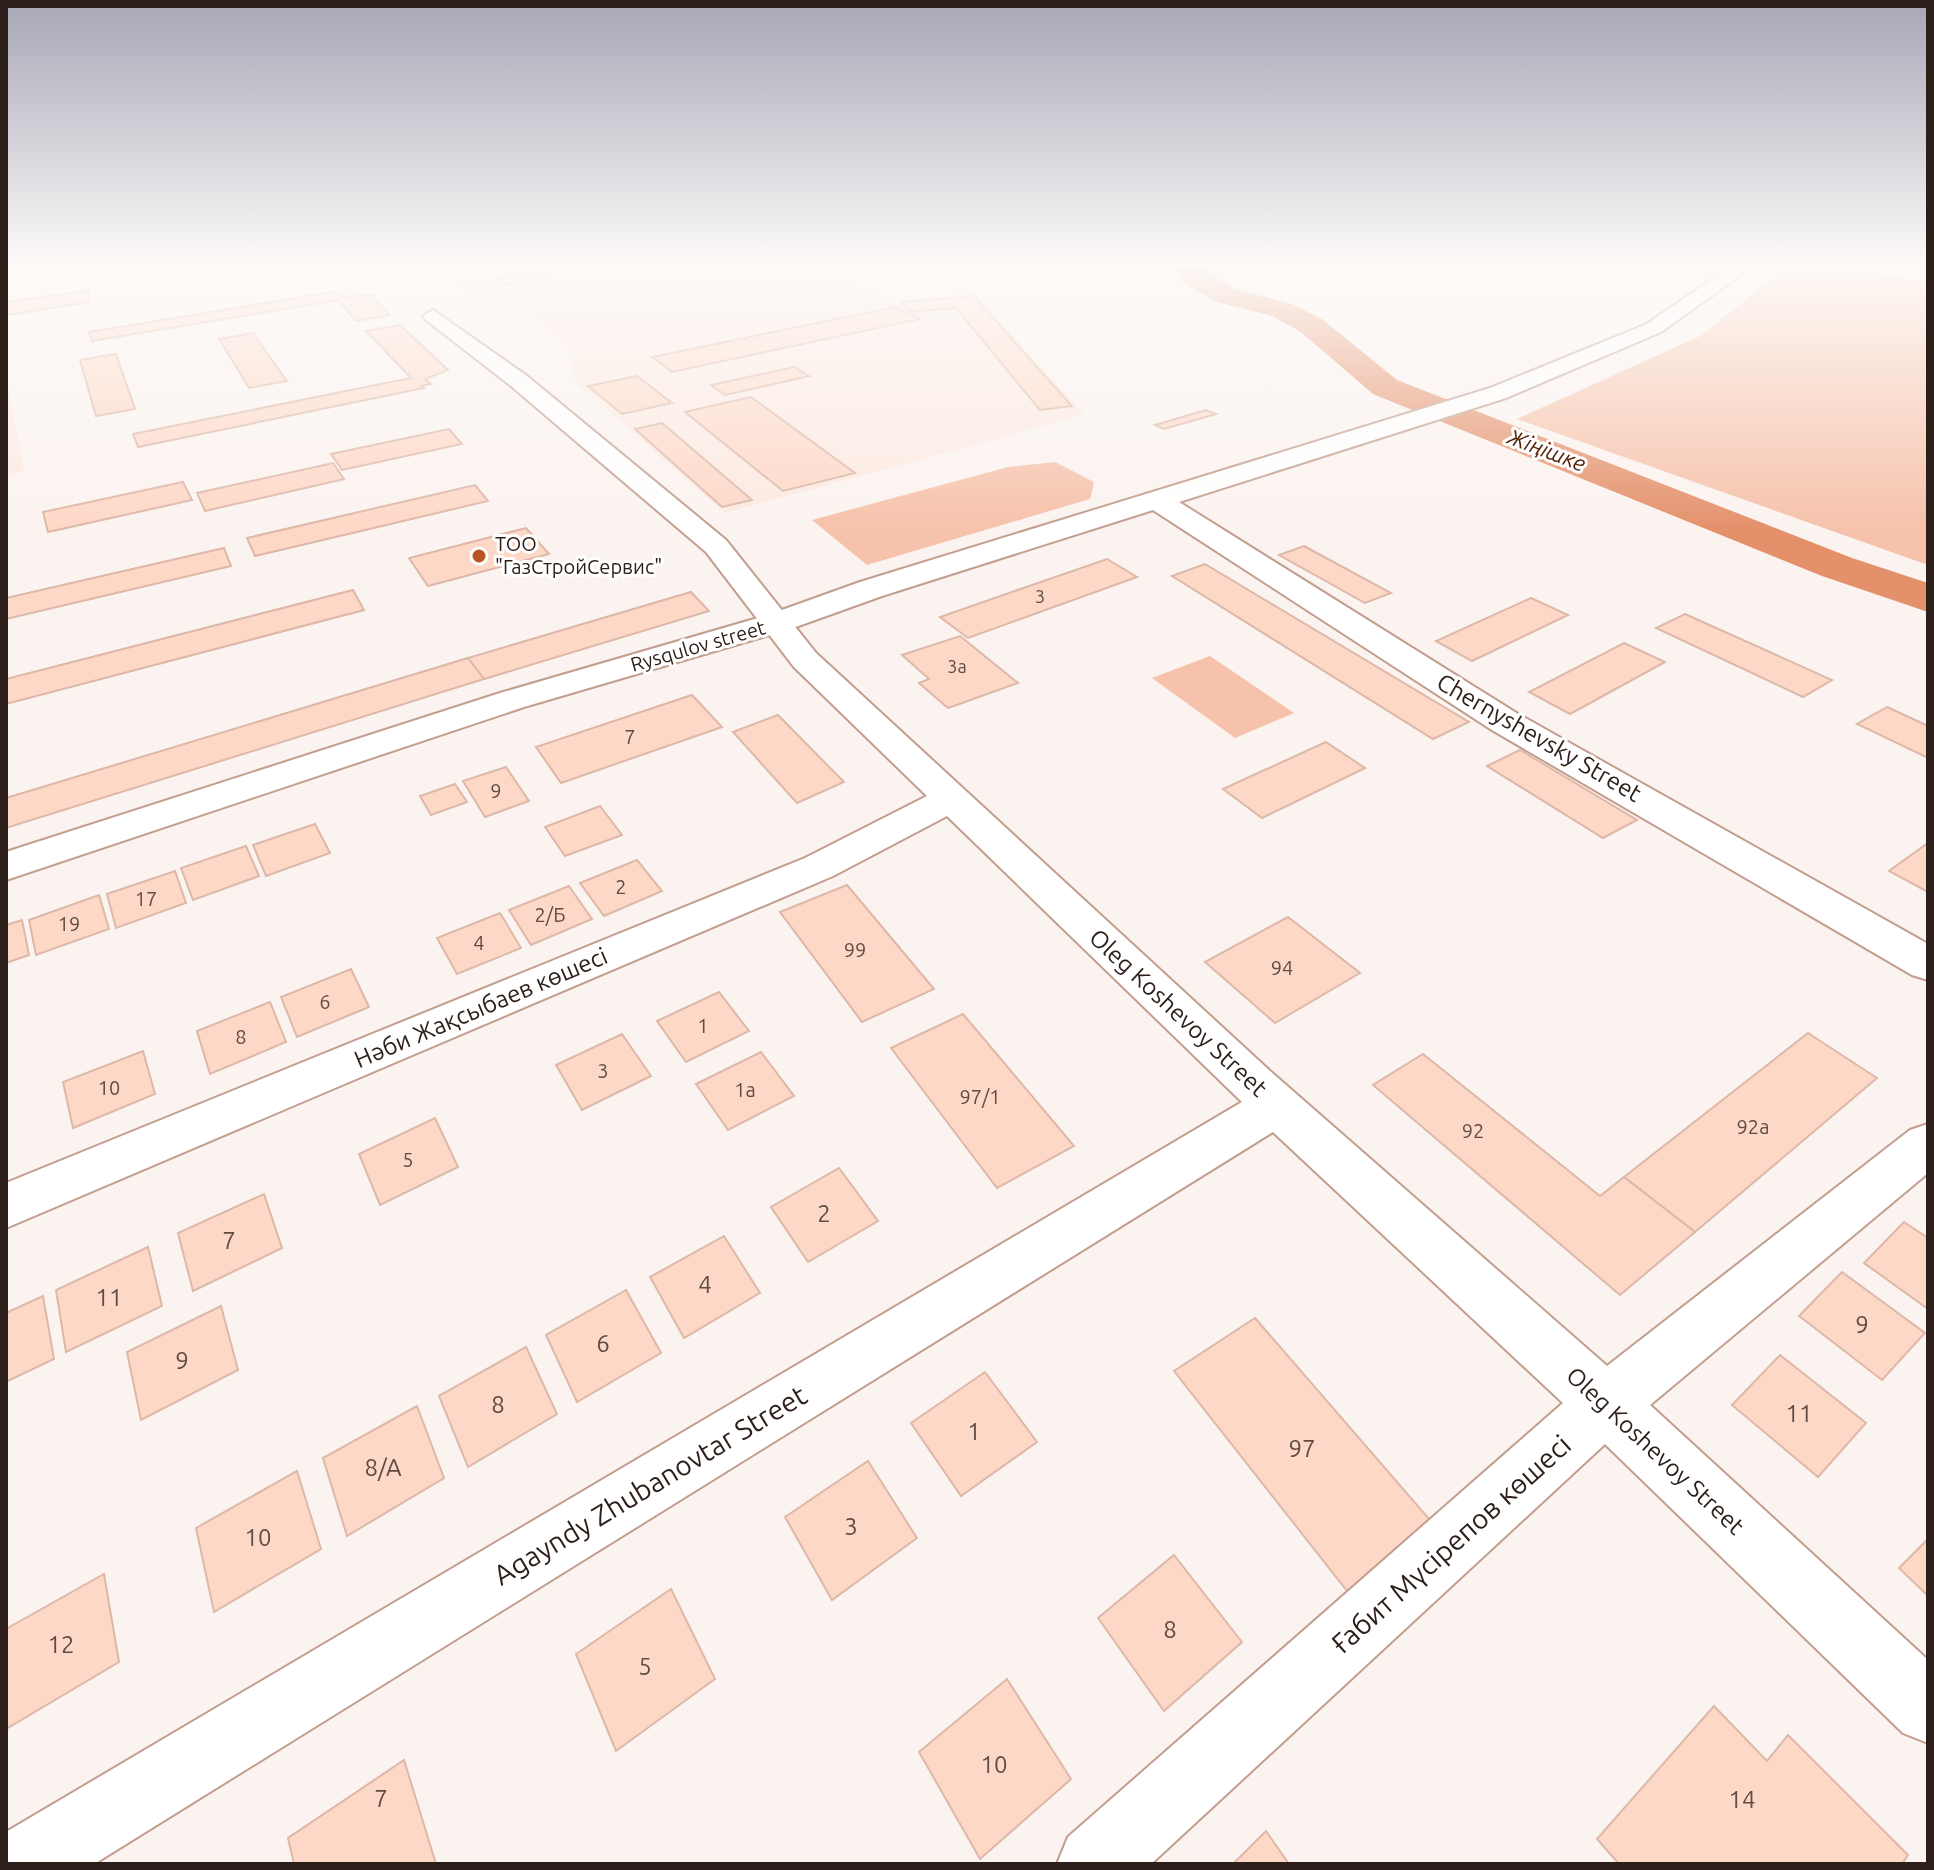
<svg xmlns="http://www.w3.org/2000/svg" width="1934" height="1870" viewBox="0 0 1934 1870" font-family="Ubuntu,sans-serif">
	<style>
		.built { fill: #fce9e1 }
		.green { fill: #f6c2ab }
		.lines { fill: none; stroke-linecap: round; stroke-linejoin: round }
		.river { fill: #e4916b; fill-rule: evenodd }
		.building { fill: #fed8c7; stroke: #ddb8a8; stroke-width: 2 }
		.minor-casing { stroke: #c29e8e; stroke-width: 4 }
		.tertiary-casing { stroke: #c29e8e; stroke-width: 4 }
		.minor { fill: #fff; fill-rule: evenodd }
		.tertiary { fill: #fff; fill-rule: evenodd }
		.poi-dot { fill: #ba5621; stroke: #fff; stroke-width: 3 }
		.labels { text-anchor: middle; stroke-width: 6; stroke-linejoin: round; paint-order: stroke }
		.far-number-label { font-size: 18px; fill: #604c44 }
		.far-poi-label { font-size: 20px; fill: #2c1e18; stroke: #fff; text-anchor: start }
		.far-street-label { font-size: 20px; fill: #2c1e18; stroke: #fff }
		.number-label { font-size: 20px; fill: #604c44 }
		.far-water-label { font-size: 22px; font-style: italic; fill: #521e02; stroke: #fff }
		.street-label { font-size: 24px; fill: #2c1e18; stroke: #fff }
		.near-number-label { font-size: 24px; fill: #604c44 }
		.near-street-label { font-size: 28px; fill: #2c1e18; stroke: #fff }
	</style>
	<rect width="100%" height="100%" fill="#fbf3f0"/>
	<g class="built">
		<path d="M440,267H806L872,289L888,301L976,293L1084,415L725,513L575,382L568,350L519,307L492,312Z"/>
		<path d="M6,374L24,471L6,474Z"/>
	</g>
	<g class="green">
		<path d="M1787,267H1837L1928,282V565L1517,419L1700,336Z"/>
		<path d="M1055,462L1094,482L1090,499L867,565L812,520L1008,467Z"/>
		<path d="M1210,656L1294,713L1235,738L1152,678Z"/>
	</g>
	<g class="lines">
		<path class="river" d="M1175,267H1202L1234,289L1292,304L1323,320L1397,380L1852,558L1928,583V612L1822,576L1373,394L1301,332L1272,316L1214,301L1182,282Z"/>
	</g>
	<g class="building">
		<path d="M540,269L551,277L506,285L496,277Z"/>
		<path d="M89,291L90,302L6,315V302Z"/>
		<path d="M332,292L347,297L372,295L390,315L356,321L338,300L92,341L89,332Z"/>
		<path d="M974,296L1072,406L1040,410L956,308L910,312L902,302Z"/>
		<path d="M895,307L920,319L672,372L652,357Z"/>
		<path d="M400,325L448,370L425,379L431,384L421,386L424,388L138,447L133,434L411,378L366,331Z"/>
		<path d="M253,333L287,381L249,388L219,339Z"/>
		<path d="M116,354L135,409L96,416L80,360Z"/>
		<path d="M794,367L809,376L725,395L711,385Z"/>
		<path d="M637,376L672,403L622,414L588,386Z"/>
		<path d="M751,397L855,473L783,491L685,412Z"/>
		<path d="M1206,410L1216,414L1164,429L1155,425Z"/>
		<path d="M662,423L752,500L722,507L635,429Z"/>
		<path d="M449,429L462,444L342,470L331,454Z"/>
		<path d="M333,463L344,479L205,511L197,493Z"/>
		<path d="M183,482L192,500L48,532L43,512Z"/>
		<path d="M475,485L488,501L255,556L247,538Z"/>
		<path d="M526,528L549,554L428,586L409,558Z"/>
		<path d="M1304,546L1391,593L1365,603L1279,555Z"/>
		<path d="M224,548L231,566L6,619V598Z"/>
		<path d="M1107,559L1137,577L968,638L940,617Z"/>
		<path d="M1205,564L1469,722L1433,739L1172,576Z"/>
		<path d="M353,590L364,610L6,704V679Z"/>
		<path d="M691,592L709,611L484,679L468,658Z"/>
		<path d="M1531,598L1568,615L1472,661L1436,641Z"/>
		<path d="M1685,614L1832,680L1803,697L1656,628Z"/>
		<path d="M960,636L1018,683L948,708L919,683L929,679L902,655Z"/>
		<path d="M1624,643L1665,662L1570,714L1529,692Z"/>
		<path d="M468,658L484,679L6,828V798Z"/>
		<path d="M692,695L722,727L561,783L536,747Z"/>
		<path d="M1887,707L1928,726V758L1857,724Z"/>
		<path d="M778,715L844,782L797,803L733,732Z"/>
		<path d="M1326,742L1365,768L1262,818L1223,789Z"/>
		<path d="M1520,750L1637,820L1603,838L1487,766Z"/>
		<path d="M506,767L529,801L485,817L463,781Z"/>
		<path d="M455,784L467,802L431,815L420,796Z"/>
		<path d="M600,806L622,835L565,856L545,827Z"/>
		<path d="M315,824L330,853L266,876L253,845Z"/>
		<path d="M1928,843V892L1889,871Z"/>
		<path d="M246,846L259,876L193,900L181,868Z"/>
		<path d="M637,860L662,891L604,916L580,883Z"/>
		<path d="M175,871L186,903L116,928L107,894Z"/>
		<path d="M847,885L934,989L862,1022L780,912Z"/>
		<path d="M569,886L592,919L531,945L509,910Z"/>
		<path d="M99,895L109,929L36,955L29,920Z"/>
		<path d="M500,913L521,948L457,974L437,938Z"/>
		<path d="M1288,917L1360,973L1275,1023L1205,962Z"/>
		<path d="M22,920L29,955L6,963V925Z"/>
		<path d="M351,969L369,1007L297,1037L281,997Z"/>
		<path d="M719,992L749,1031L686,1062L657,1021Z"/>
		<path d="M270,1002L286,1042L210,1074L197,1031Z"/>
		<path d="M963,1014L1074,1146L997,1188L891,1048Z"/>
		<path d="M1808,1033L1877,1078L1695,1232L1624,1177Z"/>
		<path d="M622,1034L651,1076L582,1110L556,1065Z"/>
		<path d="M143,1051L155,1094L73,1128L63,1082Z"/>
		<path d="M761,1052L794,1096L728,1130L696,1084Z"/>
		<path d="M1423,1054L1600,1196L1624,1177L1695,1232L1620,1295L1373,1085Z"/>
		<path d="M435,1118L458,1167L380,1205L359,1154Z"/>
		<path d="M839,1168L878,1221L808,1262L771,1207Z"/>
		<path d="M264,1194L282,1248L193,1291L178,1233Z"/>
		<path d="M1904,1222L1928,1238V1309L1864,1263Z"/>
		<path d="M724,1236L760,1293L684,1338L650,1277Z"/>
		<path d="M148,1247L162,1306L66,1352L56,1290Z"/>
		<path d="M1842,1272L1925,1333L1882,1380L1799,1316Z"/>
		<path d="M626,1290L661,1353L577,1402L546,1335Z"/>
		<path d="M43,1296L54,1359L6,1382V1313Z"/>
		<path d="M221,1306L238,1370L141,1420L127,1352Z"/>
		<path d="M1255,1318L1436,1527L1351,1596L1174,1371Z"/>
		<path d="M526,1347L557,1414L468,1467L439,1396Z"/>
		<path d="M1780,1355L1866,1423L1818,1477L1732,1405Z"/>
		<path d="M985,1372L1037,1442L961,1496L911,1423Z"/>
		<path d="M417,1406L444,1478L347,1536L323,1458Z"/>
		<path d="M868,1461L917,1538L832,1600L785,1517Z"/>
		<path d="M297,1471L321,1549L214,1612L196,1528Z"/>
		<path d="M1928,1539V1596L1899,1568Z"/>
		<path d="M1174,1555L1242,1642L1164,1711L1098,1618Z"/>
		<path d="M104,1574L119,1662L6,1729V1629Z"/>
		<path d="M671,1589L715,1679L616,1751L576,1654Z"/>
		<path d="M1007,1679L1071,1779L980,1859L919,1752Z"/>
		<path d="M1714,1706L1767,1761L1788,1735L1908,1855L1902,1864H1619L1597,1839Z"/>
		<path d="M404,1760L436,1864H294L288,1838Z"/>
		<path d="M1266,1831L1289,1864H1233Z"/>
	</g>
	<g class="lines">
		<g class="minor-casing">
			<path id="minor" d="M433,310L527,376L726,540L816,653L1270,1071L1607,1366L1910,1130L1928,1124V1173L1650,1405L1928,1660V1743L1903,1733L1605,1444L1151,1864H1057L1068,1837L1563,1403L1273,1132L94,1864H6V1832L1242,1102L947,816L833,876L6,1228V1183L805,858L927,796L794,667L706,552L511,386L426,320L423,316Z"/>
		</g>
		<g class="tertiary-casing">
			<path id="tertiary" d="M1730,267H1752L1661,332L1506,398L1179,502L1518,714L1928,944V980L1912,975L1492,730L1153,510L882,596L790,629L524,707L6,880V852L500,693L768,615L860,582L1490,388L1647,324Z"/>
		</g>
		<use href="#minor" class="minor"/>
		<use href="#tertiary" class="tertiary"/>
	</g>
	<linearGradient id="sky" x2="0" y2="1"><stop stop-color="#a6a6b6"/><stop offset="0.5" stop-color="#fdfaf8"/><stop offset="1" stop-color="#fdfaf8" stop-opacity="0"/></linearGradient>
	<rect width="1934" height="529" fill="url(#sky)"/>
	<circle class="poi-dot" cx="479" cy="556" r="8"/>
	<g class="labels">
		<g class="far-number-label">
			<text x="1040" y="603">3</text>
			<text x="957" y="673">3а</text>
		</g>
		<g class="far-poi-label">
			<text x="495" y="551">ТОО<tspan x="495" dy="23">"ГазСтройСервис"</tspan></text>
		</g>
		<g class="far-street-label">
			<text transform="translate(698 646) rotate(-16)" y="7">Rysqulov street</text>
		</g>
		<g class="number-label">
			<text x="630" y="744">7</text>
			<text x="496" y="798">9</text>
			<text x="621" y="894">2</text>
			<text x="146" y="906">17</text>
			<text x="550" y="922">2/Б</text>
			<text x="69" y="931">19</text>
			<text x="479" y="950">4</text>
			<text x="855" y="957">99</text>
			<text x="1282" y="975">94</text>
			<text x="325" y="1009">6</text>
			<text x="703" y="1033">1</text>
			<text x="241" y="1044">8</text>
			<text x="603" y="1078">3</text>
			<text x="109" y="1095">10</text>
			<text x="745" y="1097">1а</text>
			<text x="980" y="1104">97/1</text>
			<text x="1753" y="1134">92а</text>
			<text x="1473" y="1138">92</text>
			<text x="408" y="1167">5</text>
		</g>
		<g class="far-water-label">
			<text transform="translate(1547 450) rotate(21)" y="8">Жіңішке</text>
		</g>
		<g class="street-label">
			<text transform="translate(1539 738) rotate(30)" y="8">Chernyshevsky Street</text>
			<text transform="translate(481 1008) rotate(-23)" y="8">Нәби Жақсыбаев көшесі</text>
			<text transform="translate(1178 1013) rotate(43)" y="8">Oleg Koshevoy Street</text>
			<text transform="translate(1655 1451) rotate(43)" y="8">Oleg Koshevoy Street</text>
		</g>
		<g class="near-number-label">
			<text x="824" y="1222">2</text>
			<text x="229" y="1249">7</text>
			<text x="705" y="1293">4</text>
			<text x="109" y="1306">11</text>
			<text x="1862" y="1333">9</text>
			<text x="603" y="1352">6</text>
			<text x="182" y="1369">9</text>
			<text x="498" y="1413">8</text>
			<text x="1799" y="1422">11</text>
			<text x="974" y="1440">1</text>
			<text x="1302" y="1457">97</text>
			<text x="383" y="1476">8/А</text>
			<text x="851" y="1535">3</text>
			<text x="258" y="1546">10</text>
			<text x="1170" y="1638">8</text>
			<text x="61" y="1653">12</text>
			<text x="645" y="1675">5</text>
			<text x="994" y="1773">10</text>
			<text x="381" y="1807">7</text>
			<text x="1742" y="1808">14</text>
		</g>
		<g class="near-street-label">
			<text transform="translate(650 1485) rotate(-31)" y="10">Agayndy Zhubanovtar Street</text>
			<text transform="translate(1451 1544) rotate(-42)" y="10">Ғабит Мүсірепов көшесі</text>
		</g>
	</g>
	<rect width="1934" height="1870" fill="none" stroke="#2c1e18" stroke-width="16"/>
</svg>
